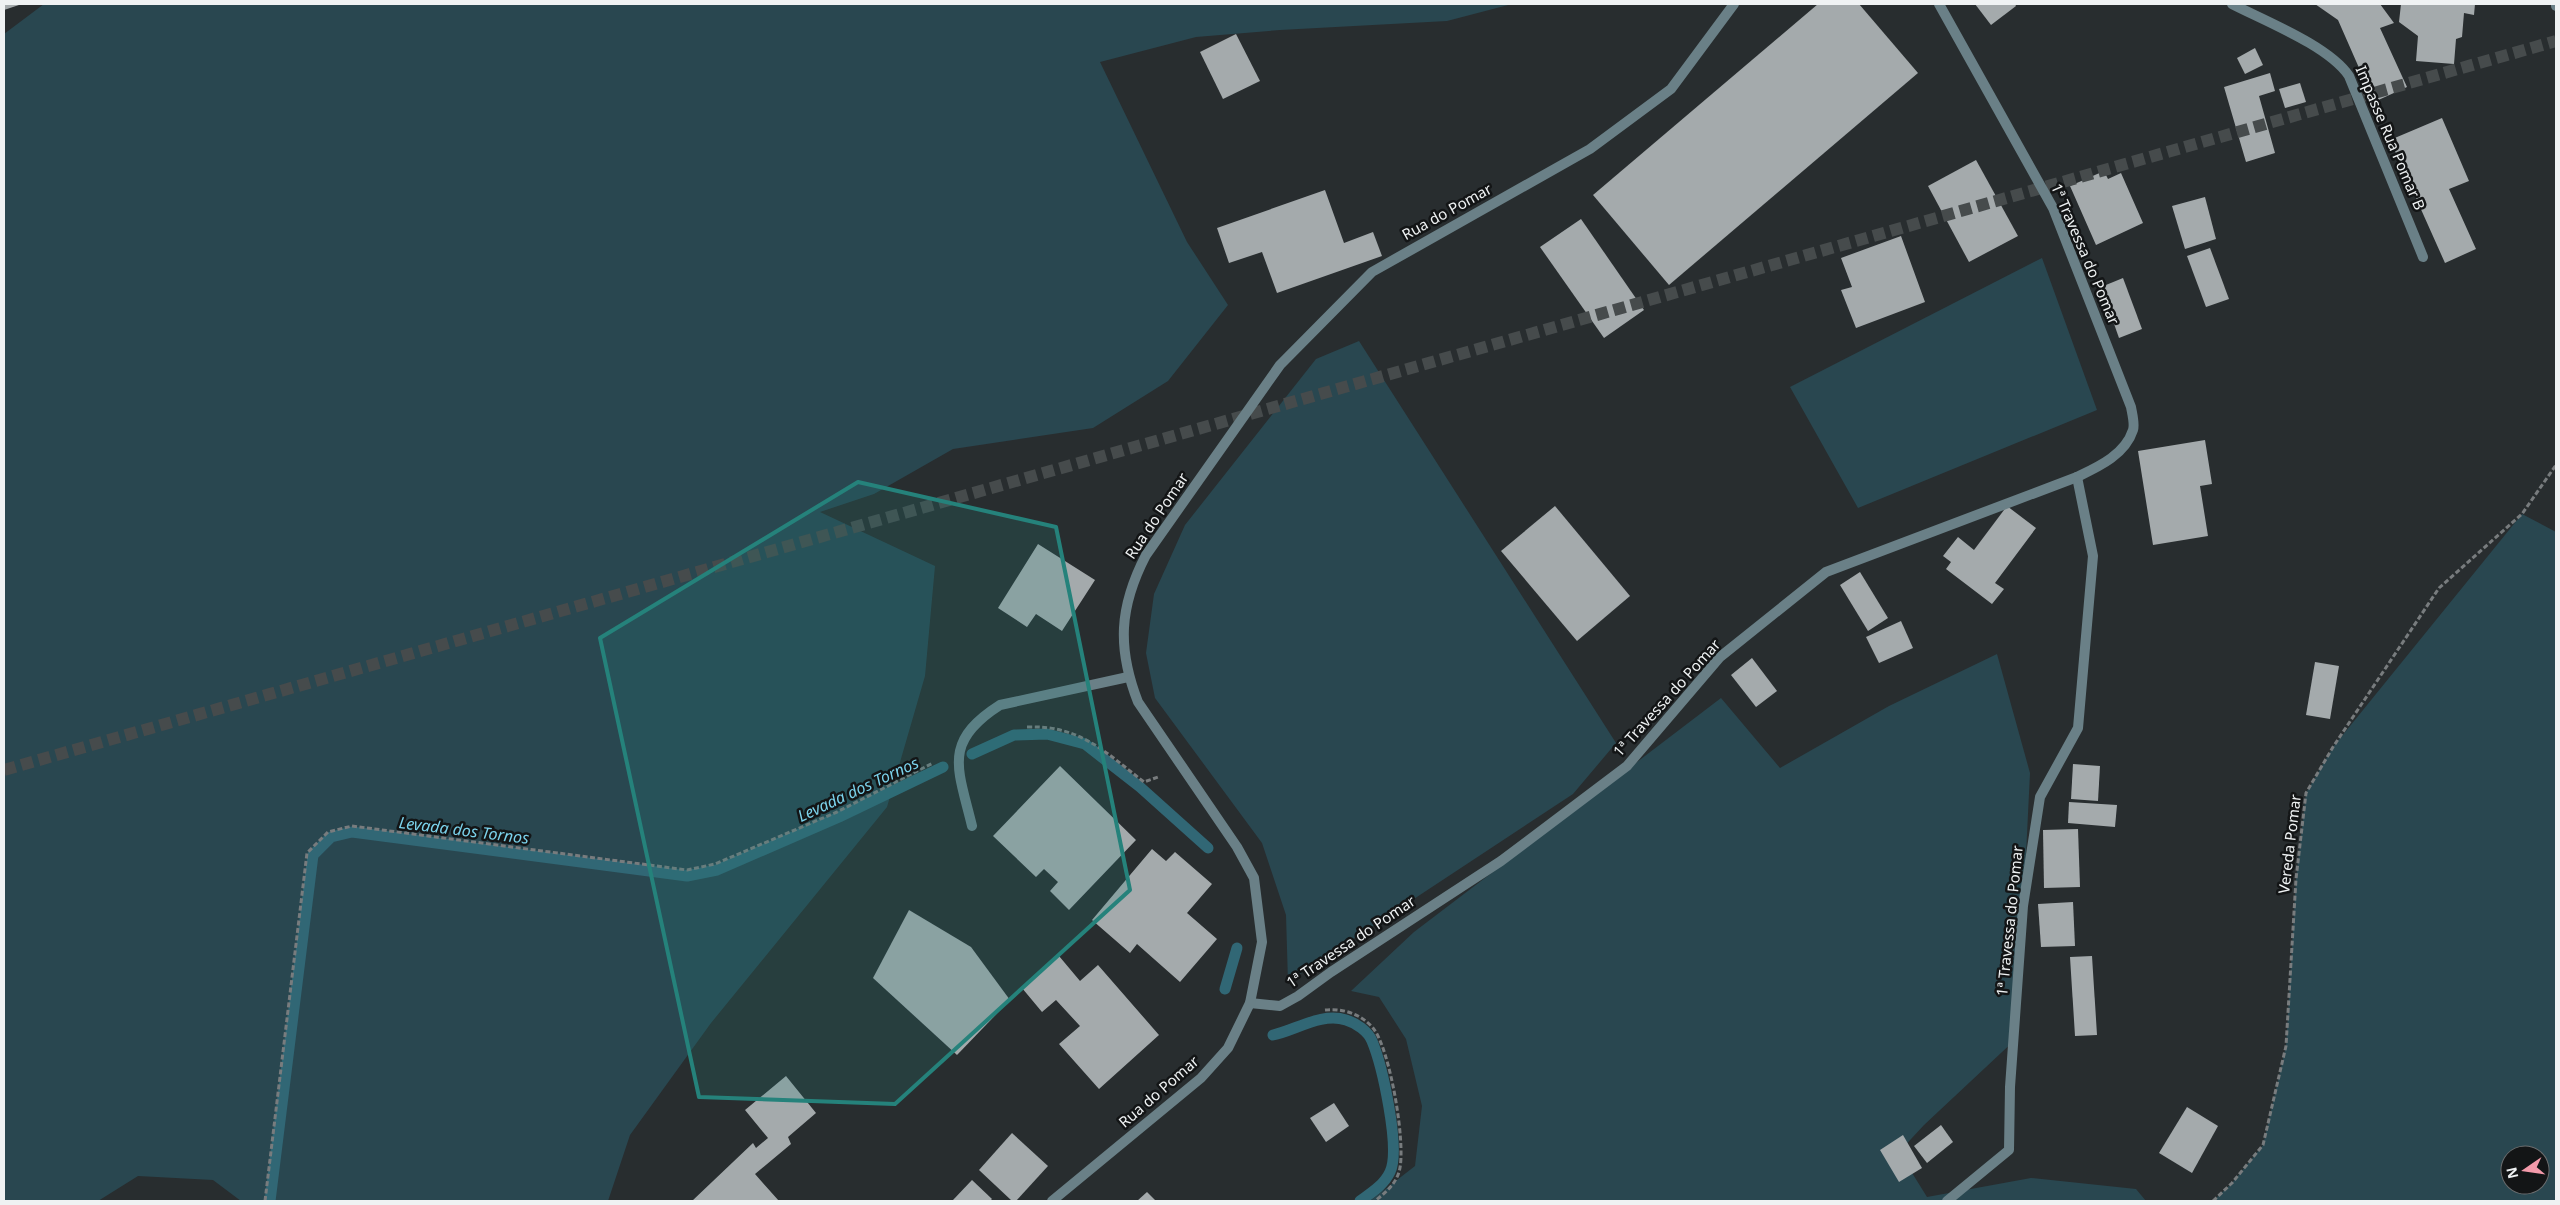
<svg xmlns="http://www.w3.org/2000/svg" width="2560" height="1205" viewBox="0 0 2560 1205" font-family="'Noto Sans',sans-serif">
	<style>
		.green { fill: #294750; fill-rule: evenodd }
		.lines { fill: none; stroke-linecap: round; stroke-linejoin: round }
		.stream { stroke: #316775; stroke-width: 11 }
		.building { fill: #a4aaac }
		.primary-tunnel { stroke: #464b4c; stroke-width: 12; stroke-dasharray: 12 6; stroke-linecap: butt }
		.path { stroke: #787c7e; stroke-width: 3; stroke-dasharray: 5 2.5; stroke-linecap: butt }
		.service { stroke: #6a8087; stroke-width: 10 }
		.minor { stroke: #6a8087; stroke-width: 10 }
		.marked { fill: #25827b; fill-opacity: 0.2; stroke: #25827b; stroke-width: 4; stroke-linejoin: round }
		.labels { text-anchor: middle; stroke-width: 5; stroke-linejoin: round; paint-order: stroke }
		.street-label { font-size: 15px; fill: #eff2f3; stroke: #131516 }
		.water-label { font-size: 16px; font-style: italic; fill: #7bd2eb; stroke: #131516 }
	</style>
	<rect width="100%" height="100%" fill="#282d2f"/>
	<g class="green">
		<path d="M44,4H1512L1447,21L1280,30L1196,37L1100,62L1187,242L1228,305L1168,381L1093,428L953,449L874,494L820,512L935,566L925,676L887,807L711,1023L630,1135L608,1201H241L213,1180L138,1176L98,1201H4V34Z"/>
		<path d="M2042,258L2097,410L1858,508L1790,387Z"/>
		<path d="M1359,341L1616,743L1573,794L1288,982L1286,915L1262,843L1155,698L1146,653L1154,594L1185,525L1316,359Z"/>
		<path d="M2522,514L2556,532V1201H2213L2232,1183L2263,1145L2286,1046L2296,879L2306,793L2333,747ZM2510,1155H2540V1185H2510Z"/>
		<path d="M1997,654L2030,773L2017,1038L1924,1125L1899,1152L1927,1197L2031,1178L2136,1189L2146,1201H1370L1415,1166L1422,1106L1406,1039L1379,997L1351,991L1414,932L1721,698L1780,768L1889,706Z"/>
	</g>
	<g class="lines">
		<g class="stream">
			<path d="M972,754L1014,735L1047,734L1085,744L1140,787L1208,848"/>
			<path d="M1225,989L1237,948"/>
			<path d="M1273,1035C1296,1030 1322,1012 1346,1020C1356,1023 1368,1031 1372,1041C1382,1065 1401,1149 1390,1172C1384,1185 1371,1193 1360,1201"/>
			<path d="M270,1201L313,855L331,837L352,832L687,876L717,870L839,817L943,767"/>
		</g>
	</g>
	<g class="building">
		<path d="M4,4H22L4,10Z"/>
		<path d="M1818,4H1859L1918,73L1669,285L1593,195Z"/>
		<path d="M1975,4H2015L2016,6L1991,25Z"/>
		<path d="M2315,4H2380L2394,23L2380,28L2407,87L2374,102L2338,20Z"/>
		<path d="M2401,4H2475L2474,15L2464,13L2462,37L2456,39L2454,64L2416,61L2418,36L2399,22Z"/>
		<path d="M1236,34L1260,81L1223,99L1200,52Z"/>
		<path d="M2255,48L2263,65L2245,74L2237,58Z"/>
		<path d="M2270,73L2275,91L2259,96L2275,153L2246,162L2224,87Z"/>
		<path d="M2300,83L2306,102L2285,108L2279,89Z"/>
		<path d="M2442,118L2469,181L2449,189L2476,249L2445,263L2390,140Z"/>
		<path d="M1976,160L2018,236L1969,262L1928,186Z"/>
		<path d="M2104,171L2108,179L2121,173L2143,223L2096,245L2070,186Z"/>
		<path d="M1325,190L1344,243L1373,232L1382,256L1277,293L1262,252L1229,263L1217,228Z"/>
		<path d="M2205,197L2216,239L2185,249L2172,206Z"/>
		<path d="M1581,219L1644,310L1604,338L1540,247Z"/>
		<path d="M1901,236L1925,302L1856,328L1841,290L1852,287L1841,258Z"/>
		<path d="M2210,248L2229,299L2206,307L2187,256Z"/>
		<path d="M2123,278L2142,329L2119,338L2101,287Z"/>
		<path d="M2205,440L2212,484L2200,486L2208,536L2153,545L2138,451Z"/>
		<path d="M1555,506L1630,596L1577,641L1501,551Z"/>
		<path d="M2007,506L2036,528L1995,583L2004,589L1992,604L1946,569L1951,562L1943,556L1958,537L1974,550Z"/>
		<path d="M1038,544L1095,580L1062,631L1036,614L1027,627L998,608Z"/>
		<path d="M1860,572L1888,618L1868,631L1840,585Z"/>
		<path d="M1901,621L1913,648L1879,663L1866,637Z"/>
		<path d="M1752,658L1777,691L1756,707L1731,675Z"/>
		<path d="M2315,662L2339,666L2330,719L2306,715Z"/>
		<path d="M2073,764L2100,766L2098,801L2071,799Z"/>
		<path d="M1060,766L1136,840L1069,910L1050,891L1058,882L1044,869L1036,877L993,836Z"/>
		<path d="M2069,802L2117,805L2115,827L2068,823Z"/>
		<path d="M2078,829L2080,887L2044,888L2043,830Z"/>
		<path d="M1152,849L1166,861L1175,852L1212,884L1187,913L1217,939L1180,982L1137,944L1130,953L1092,920Z"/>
		<path d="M2073,902L2075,946L2041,947L2038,904Z"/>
		<path d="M909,910L971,947L1010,1000L957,1055L873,978Z"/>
		<path d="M1059,956L1080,981L1098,965L1159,1035L1099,1089L1059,1044L1080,1026L1056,1000L1042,1012L1022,988Z"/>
		<path d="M2092,956L2097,1035L2075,1036L2070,957Z"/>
		<path d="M786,1076L816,1113L788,1137L791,1144L755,1174L779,1201H692L753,1143L756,1148L768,1138L745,1110Z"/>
		<path d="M1334,1103L1349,1126L1326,1142L1310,1118Z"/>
		<path d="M2187,1107L2218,1126L2192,1173L2159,1153Z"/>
		<path d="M1941,1125L1953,1142L1927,1163L1914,1146Z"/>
		<path d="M1012,1133L1048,1166L1016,1201H1012L979,1170Z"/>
		<path d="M1903,1135L1922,1168L1899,1182L1880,1150Z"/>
		<path d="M972,1180L992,1199L990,1201L953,1200Z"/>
		<path d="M1147,1192L1156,1201H1137Z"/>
	</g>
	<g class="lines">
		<path class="primary-tunnel" d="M4,770L2556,41"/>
		<g class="path">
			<path d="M1027,727C1080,725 1105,752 1144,782L1158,777"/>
			<path d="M1325,1010C1343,1008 1361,1014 1373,1028C1390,1048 1407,1147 1399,1172C1395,1185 1385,1193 1375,1201"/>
			<path d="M265,1201L307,853L328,832L352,826L687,870L715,864L837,812L933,763"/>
			<path d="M2213,1201L2232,1183L2263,1145L2286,1046L2296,879L2306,793L2333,747L2439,588L2522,514L2556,465"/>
		</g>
		<g class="service">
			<path d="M2556,4V6"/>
			<path d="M972,826C958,768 942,742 1000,705L1128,677"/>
			<path d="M1250,1003L1280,1006L1298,996L1331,972L1501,861L1627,766L1720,657L1826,572L2077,477C2098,467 2125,455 2133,430C2135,424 2132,413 2131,407L2053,208L1939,4"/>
			<path d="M1947,1201L2009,1150L2010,1087L2023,906L2040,797L2078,728L2093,556L2077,477"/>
		</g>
		<g class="minor">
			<path d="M2232,4C2265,21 2329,46 2349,76L2423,257"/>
			<path d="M1052,1201L1201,1078L1228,1048L1250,1003L1262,942L1254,878L1237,847L1138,702C1117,648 1119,607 1146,555L1280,365L1372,272L1590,149L1671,89L1734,4"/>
		</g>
	</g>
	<path class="marked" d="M858,482L1056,527L1130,890L895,1104L699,1097L600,638Z"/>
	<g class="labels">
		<g class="street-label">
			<text transform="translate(2390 138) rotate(67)" y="5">Impasse Rua Pomar B</text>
			<text transform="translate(1447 212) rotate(-29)" y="5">Rua do Pomar</text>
			<text transform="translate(2085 254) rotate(67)" y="5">1ª Travessa do Pomar</text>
			<text transform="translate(1157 516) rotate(-56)" y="5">Rua do Pomar</text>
			<text transform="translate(1667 698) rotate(-48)" y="5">1ª Travessa do Pomar</text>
			<text transform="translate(2290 844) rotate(-83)" y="5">Vereda Pomar</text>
			<text transform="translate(2010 921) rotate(-84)" y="5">1ª Travessa do Pomar</text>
			<text transform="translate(1351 942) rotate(-34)" y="5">1ª Travessa do Pomar</text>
			<text transform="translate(1159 1092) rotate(-41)" y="5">Rua do Pomar</text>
		</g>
		<g class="water-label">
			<text transform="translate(858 789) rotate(-25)" y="6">Levada dos Tornos</text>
			<text transform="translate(464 830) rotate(7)" y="6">Levada dos Tornos</text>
		</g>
	</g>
	<rect width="2560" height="1205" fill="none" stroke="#eff2f3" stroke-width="10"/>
	<g transform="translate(2525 1170) rotate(257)"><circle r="24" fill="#131516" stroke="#6b6d6e"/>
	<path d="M0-4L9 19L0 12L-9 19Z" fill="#f39aaa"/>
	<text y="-8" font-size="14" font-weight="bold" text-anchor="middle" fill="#eff2f3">N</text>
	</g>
</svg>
